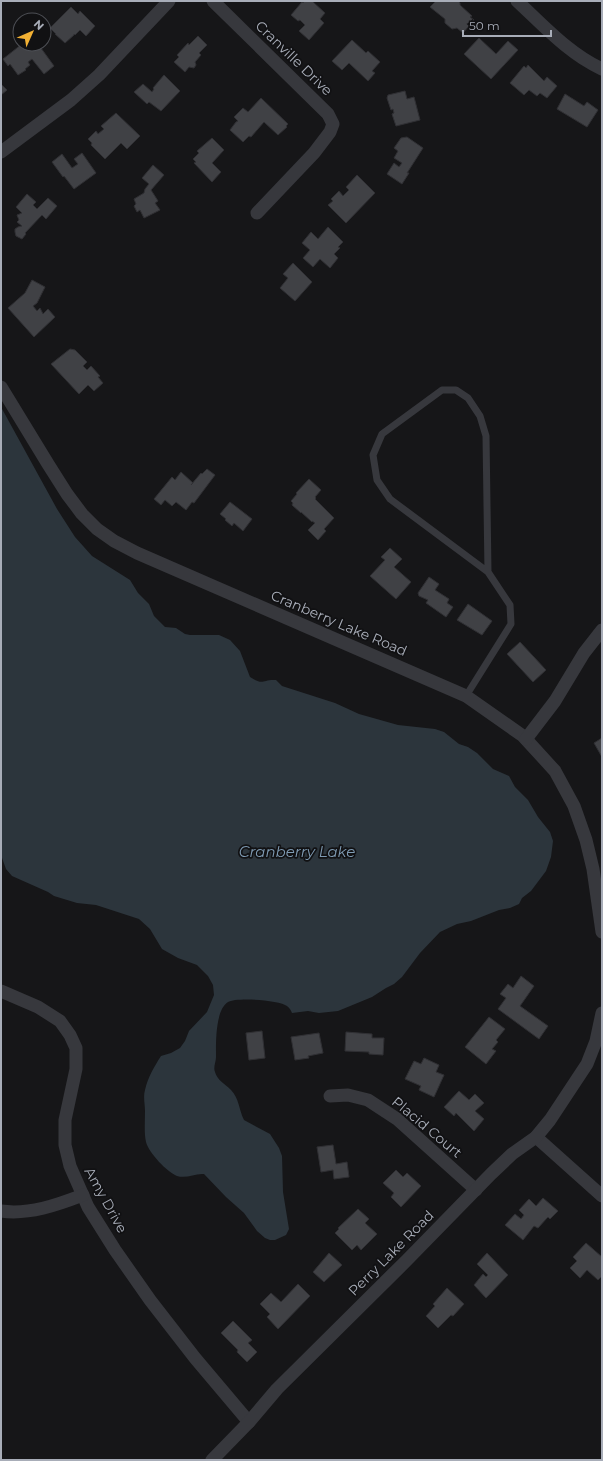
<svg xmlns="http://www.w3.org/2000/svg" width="603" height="1461" viewBox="0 0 603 1461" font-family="Montserrat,sans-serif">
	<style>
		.water { fill: #2c353c }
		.building { fill: #404145; stroke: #303034 }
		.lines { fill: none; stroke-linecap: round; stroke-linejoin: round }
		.service { stroke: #37383d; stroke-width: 7 }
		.minor { stroke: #37383d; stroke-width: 13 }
		.labels { text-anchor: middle; stroke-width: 3.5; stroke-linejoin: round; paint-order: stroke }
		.street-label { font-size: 14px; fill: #a8adb8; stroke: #111113 }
		.water-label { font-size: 15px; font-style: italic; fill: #7f9bb3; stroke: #111113 }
	</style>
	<rect width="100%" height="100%" fill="#161618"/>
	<path class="water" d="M1,407L57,509L75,537L92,556L130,580L138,593L149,604L154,616L165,627L176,628L185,634L190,635H219L230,640L240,651L250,677C264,686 262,679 276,680L282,686L335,703L359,714L398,725L435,729L444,732L459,744L468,747L477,753L493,769L509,776L515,787L528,800L538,817L550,832L553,841L551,857L546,871L531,891L522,898L519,904L510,908L499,910L471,921L457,924L440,932L420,953L402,977L394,984L386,988L372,997L338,1011L319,1013L308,1011L292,1013C291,1011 290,1008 287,1006C280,1000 236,997 228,1002C215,1010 216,1044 216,1057C216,1062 213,1067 215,1072C217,1080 225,1084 231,1090C239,1098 239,1110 244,1120L270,1134L279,1148L282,1156L283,1192L289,1229L286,1235L275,1240H270L265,1238L257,1231L244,1213L226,1197L204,1174C195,1173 187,1179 177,1176C167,1172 149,1153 146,1142C144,1133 145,1121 145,1111C145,1104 143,1097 145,1090C148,1077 154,1067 161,1056L171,1053L180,1048L185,1041L189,1031L207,1012L214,995L213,985L208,976L197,965L178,958L162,949L150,929L139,919L96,905L77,903L54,896L48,892L12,876L6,869L1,855Z"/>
	<g class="building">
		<path d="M304,1H312L325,13L320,19L324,23L309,40L299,31L305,25L300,20L298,21L291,15L302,2L303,3Z"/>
		<path d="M434,1H458L460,3V5L472,16L470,17L474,20L463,33L457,28L452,29L445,23V19L430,7L435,2Z"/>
		<path d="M71,7L78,14L80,11L95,26L86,36L80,30L75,35L74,34V35L65,43L55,34H56L50,28Z"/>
		<path d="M198,36L207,45L199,53L201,55L195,62L196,65L194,68L189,67L185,72L174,62L179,57L177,55L188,43L189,45Z"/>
		<path d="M479,38L496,54L508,41L518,50L491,79L464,54Z"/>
		<path d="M352,40L366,53L368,51L380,62L372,71L375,73L368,81L349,63L342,70L332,61Z"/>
		<path d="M22,44H38L54,66L44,74L32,59L28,62L30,65L25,69L26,70L18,75L10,64L8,66L3,59Z"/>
		<path d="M528,65L544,81L547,77L557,86L547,98L540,93L537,96L529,90L524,95L510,83L524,66L526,68Z"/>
		<path d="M164,75L180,91L161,111L149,102L147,104L134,92L143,84L152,92L154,89L153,88Z"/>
		<path d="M1,84L7,90L1,95Z"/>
		<path d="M405,91L407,99L414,97L420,120L396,126L392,114L394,113L393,109L391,110L387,98L388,95Z"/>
		<path d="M565,94L584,106L587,102L598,110L587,127L557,109Z"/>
		<path d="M261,98L288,124L286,126L287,127L278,135L264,122L251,137L249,136L243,142L230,130L236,122L238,121L234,117L243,108L248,112Z"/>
		<path d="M116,113L140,136L127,149L121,143L105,159L91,145L92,143L88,139L96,131L98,134L104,129L101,126Z"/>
		<path d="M407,137L423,148L407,173H409L402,184L387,174L394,163L399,167L402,163L394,158L398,151L394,148L401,138Z"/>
		<path d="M212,138L224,150L212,163L221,172L212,182L194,163L196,162L193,159L199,153L197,151Z"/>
		<path d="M82,153L96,173L74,189L64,176L63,177L52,162L62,154L72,168L78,164L74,159Z"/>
		<path d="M153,165L164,175L151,190L158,201L155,203L160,210L144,218L140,210L137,212L134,206L136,204L134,199L144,193L145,189L149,184L142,178Z"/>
		<path d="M357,175L375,193L346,223L328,205L333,201L331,199L339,191L343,196L349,190L346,187Z"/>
		<path d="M27,194L36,202L33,205L37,209L48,198L57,206L46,219L42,215L25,233L26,234L22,239L16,236L15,232V229L18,227L22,226L17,222L19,220L17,215L22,213L16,207Z"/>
		<path d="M328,227L343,242L338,247L340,248L334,254L338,258L330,268L320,259L313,267L303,258L310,250L302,243L311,232L318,239Z"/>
		<path d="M293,263L312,282L295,301L280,288L288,278L283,274Z"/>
		<path d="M32,280L45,287L37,303L33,306L37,311L40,308L43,314L48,309L55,317L34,337L8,308L25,293Z"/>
		<path d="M70,349L75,350L87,362L83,366L87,370L91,366L100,376L98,377L103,383L94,391L88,385L79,394L51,364Z"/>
		<path d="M207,469L215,475L194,503L192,502L186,510L176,502L172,506L165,500L161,505L154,499L172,477L175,480L181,472L193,483L191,485L201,473L202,474Z"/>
		<path d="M309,479L321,490L315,497L316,498L315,499L334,518L324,529L326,531L318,540L308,530L315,523L312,521V522L301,512V513L292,505L293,503L291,501L297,494L296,493Z"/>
		<path d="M230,502L252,519L243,531L234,523L232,526L225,520L226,519L220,514Z"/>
		<path d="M390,548L402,559L394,567L411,582L396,599L370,576L385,560L381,557Z"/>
		<path d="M429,577L439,584L435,590L449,599L447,603L453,607L446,617L426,603L428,600L419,596L418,593Z"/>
		<path d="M468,604L492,621L482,635L457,620Z"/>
		<path d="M520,642L546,670L533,682L507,654Z"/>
		<path d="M602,738V757L594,743Z"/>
		<path d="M521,976L534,986L520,1006L548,1026L539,1039L498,1009L506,998L500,994L508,984L513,988Z"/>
		<path d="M489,1017L505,1029L496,1040L498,1042L492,1049L496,1051L486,1064L465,1047Z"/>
		<path d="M262,1031L265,1058L249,1060L246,1033Z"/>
		<path d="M346,1032L372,1034V1038H384L383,1055L369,1054V1052L345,1051Z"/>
		<path d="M319,1033L323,1053L308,1056L309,1058L295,1060L291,1037Z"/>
		<path d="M424,1058L439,1065L436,1072L444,1075L434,1097L419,1090L421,1086L405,1079L414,1061L421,1064Z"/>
		<path d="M459,1091L469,1100L475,1094L484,1103L475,1111L484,1119L474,1131L456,1113L454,1116L444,1107Z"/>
		<path d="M333,1145L336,1164L347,1162L349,1177L334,1179L333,1170L321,1172L317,1147Z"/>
		<path d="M396,1170L403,1177L407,1173L421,1186L401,1207L391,1197L394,1193L383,1183Z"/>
		<path d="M543,1198L558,1211L550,1219L548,1217L547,1218L538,1228L534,1226L523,1240L505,1225L515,1214L521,1219L524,1215L519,1210L529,1199L536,1206Z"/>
		<path d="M358,1209L369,1219L365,1223L377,1234L361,1250L357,1245L352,1250L335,1233L339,1229L338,1228Z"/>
		<path d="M586,1243L602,1257V1276L598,1280L587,1270L580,1278L570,1268L577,1261L573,1257Z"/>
		<path d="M329,1253L342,1265L324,1282L313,1272Z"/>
		<path d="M487,1253L508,1275L486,1298L474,1285L483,1274L486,1277L488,1275L477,1264Z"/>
		<path d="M298,1284L310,1296L278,1329L267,1317L270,1314L260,1304L271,1293L281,1302Z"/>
		<path d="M447,1288L464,1304L453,1316L451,1315L438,1328L426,1316L435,1306L433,1304Z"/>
		<path d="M233,1321L252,1340L248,1343L257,1352L247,1362L237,1352L238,1350L221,1333Z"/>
	</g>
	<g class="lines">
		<path class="service" d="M466,696L511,624L510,605L488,572L390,499L377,480L373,455L382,434L442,390H456L468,398L480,416L486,436L488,572"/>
		<g class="minor">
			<path d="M213,1L328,114L333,124L330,132L314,153L257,213"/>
			<path d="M517,1C543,25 569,54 602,69"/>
			<path d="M1,152L71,100L99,75L169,1"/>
			<path d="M1,387L48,464L67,494L82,514L97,529L114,541L137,553L466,696L523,736L555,771L574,806L586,840L593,869L602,932"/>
			<path d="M526,739L555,701L584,653L602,630"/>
			<path d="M1,991L38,1007L60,1021L70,1035L76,1048V1069L65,1120V1145L70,1166L88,1207L115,1250L150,1300L195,1358L249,1422"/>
			<path d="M330,1096L348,1095L368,1100L397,1119L476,1190"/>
			<path d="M536,1137L602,1196"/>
			<path d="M1,1211C29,1215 57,1205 83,1195"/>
			<path d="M212,1460L249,1422L277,1389L407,1260L491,1174L512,1154L536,1137L550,1120L587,1064L596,1041L602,1013"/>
		</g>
	</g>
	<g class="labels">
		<g class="street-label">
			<text transform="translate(294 58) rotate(44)" y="5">Cranville Drive</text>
			<text transform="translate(339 623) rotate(23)" y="5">Cranberry Lake Road</text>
			<text transform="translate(427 1127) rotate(40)" y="5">Placid Court</text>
			<text transform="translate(106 1200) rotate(61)" y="5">Amy Drive</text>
			<text transform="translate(391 1253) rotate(-45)" y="5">Perry Lake Road</text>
		</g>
		<g class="water-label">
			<text x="297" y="857">Cranberry Lake</text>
		</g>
	</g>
	<rect width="603" height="1461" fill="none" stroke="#a8adb8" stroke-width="4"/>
	<g transform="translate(32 32) rotate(45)"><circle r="19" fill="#111113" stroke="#4d4f55"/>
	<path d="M0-3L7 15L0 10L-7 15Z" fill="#f2b134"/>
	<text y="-6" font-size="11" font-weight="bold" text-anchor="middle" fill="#a8adb8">N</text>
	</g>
	<path d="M463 30v6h88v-6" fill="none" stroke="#a8adb8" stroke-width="2"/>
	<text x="469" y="30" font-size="12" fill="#a8adb8" stroke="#111113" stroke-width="3" paint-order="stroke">50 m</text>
</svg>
